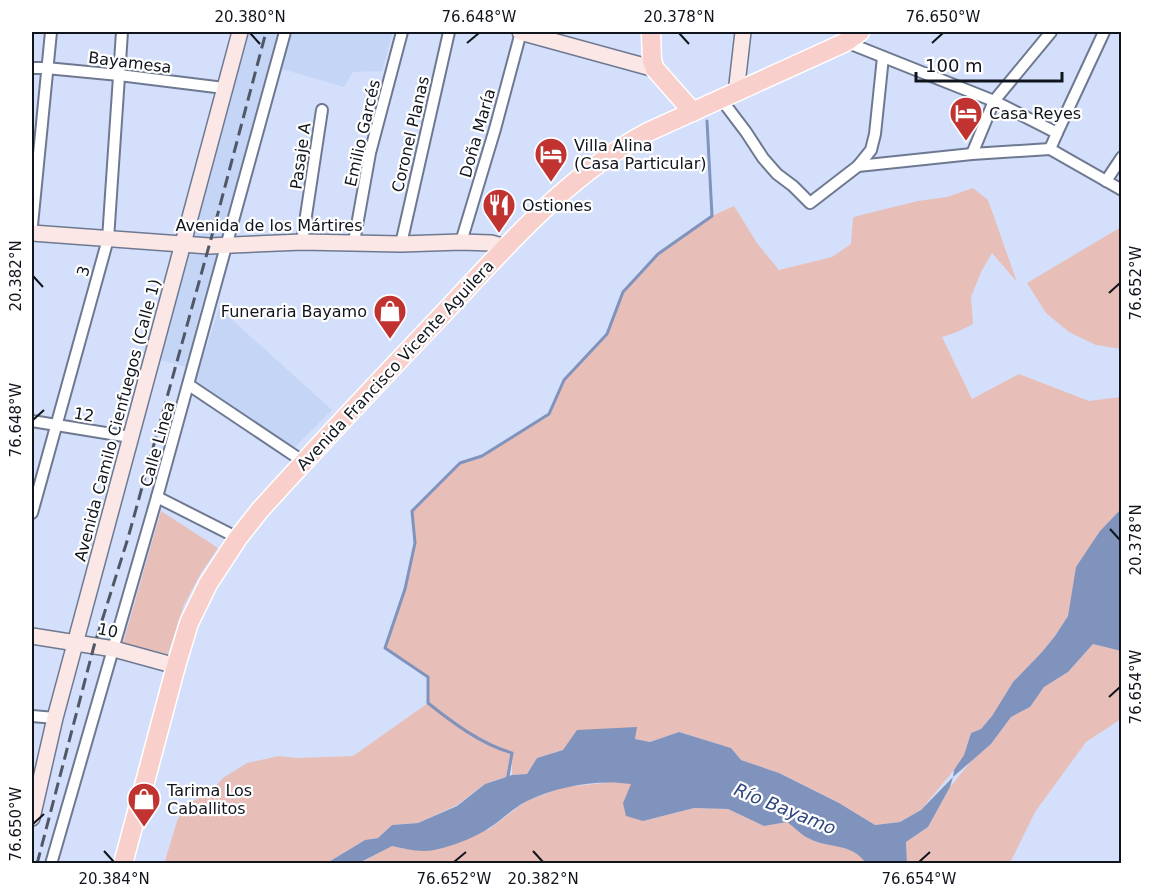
<svg xmlns="http://www.w3.org/2000/svg" width="1153" height="895" viewBox="0 0 1153 895" font-family="'DejaVu Sans',sans-serif">
	<style>
		.built { fill: #c5d5f6 }
		.green { fill: #e8beb9 }
		.water { fill: #7f93bd }
		.lines { fill: none; stroke-linecap: round; stroke-linejoin: round }
		.stream { stroke: #7f93bd; stroke-width: 3 }
		.river { stroke: #7f93bd; stroke-width: 18 }
		.street-casing { stroke: #6e7991; stroke-width: 14 }
		.secondary-casing { stroke: #6e7991; stroke-width: 18 }
		.primary-casing { stroke: #fff; stroke-width: 21 }
		.street { stroke: #fff; stroke-width: 10 }
		.secondary { stroke: #fbe7e5; stroke-width: 15 }
		.primary { stroke: #f8cfca; stroke-width: 18 }
		.rail { stroke: #505766; stroke-width: 3; stroke-dasharray: 12 6; stroke-linecap: butt }
		.ticks { fill: none; stroke: #10141d; stroke-width: 2 }
		.labels { text-anchor: middle; stroke-width: 4.5; stroke-linejoin: round; paint-order: stroke }
		.street-label { font-size: 16px; fill: #10141d; stroke: #fff }
		.poi-label { font-size: 16px; fill: #10141d; stroke: #fff; text-anchor: start }
		.water-label { font-size: 18px; font-style: italic; fill: #2e467d; stroke: #fff }
		.neatline { fill: none; stroke: #10141d; stroke-width: 2 }
		.ticks-label { font-size: 15px; text-anchor: middle; fill: #10141d }
	</style>
	<rect width="100%" height="100%" fill="#d4e0fb"/>
	<g class="built">
		<path d="M245,32H281L236,193L201,308L186,367L160,360L191,235Z"/>
		<path d="M287,32H393L382,71L353,72L344,87L275,67Z"/>
		<path d="M219,308L332,410L292,450L193,387Z"/>
	</g>
	<g class="green">
		<path d="M973,188L988,200L1017,282L992,253L981,272L971,297L973,324L957,332L942,337L972,399L1019,374L1089,401L1121,397V509L1100,531L1074,586L1068,616L1055,636L1042,652L1013,682L992,716L981,729L971,733L964,755L954,770L921,810L900,822L875,825L839,803L779,773L741,760L731,748L679,732L650,742L635,739L636,727L537,758L527,774L512,775V757L508,776L485,784L457,805L418,823L392,825L378,838L365,840L327,863L164,864L177,821L184,806L210,792L223,778L247,763L279,756L297,758L353,756L428,703V677L385,648L405,589L415,543L412,511L460,463L482,456L549,414L564,380L607,334L623,292L658,254L712,216L734,206L757,243L779,270L832,257L851,244L853,218L857,216L918,201L947,197Z"/>
		<path d="M1121,227V349L1096,345L1069,332L1046,313L1027,283Z"/>
		<path d="M161,511L218,548L201,573L184,605L168,654L123,643Z"/>
		<path d="M1093,644L1121,651V719L1086,742L1035,812L1010,863L906,864L907,862L906,842L928,827L950,787L972,760L991,744L1011,717L1030,707L1044,687L1068,672Z"/>
		<path d="M614,782L632,783L623,803L643,821L694,808L728,809L764,826L787,822C794,827 802,836 810,839C830,849 850,841 866,863L359,864L392,845L404,849L488,830L526,801L564,787Z"/>
	</g>
	<path class="water" d="M1121,509V569L1114,583L1121,584V651L1093,644L1068,672L1044,687L1030,707L1011,717L991,744L953,777L950,787L928,827L906,842L907,863H866C850,842 830,849 810,839C802,836 794,827 787,822L764,826L728,809L694,808L643,821L626,816L623,803L631,784C599,779 557,786 527,801C513,808 502,820 489,828C475,838 441,851 424,851C413,851 402,848 392,846L359,863H327L365,840L378,838L392,825L418,823L457,806L485,784L512,775L527,774L537,758L563,750L577,730L637,727L635,739L650,742L679,732L731,748L741,760L779,773L839,803L875,825L900,822L921,810L953,777L954,770L964,755L971,733L981,729L992,716L1013,682L1042,652L1055,636L1068,616L1076,567L1100,531Z"/>
	<g class="lines">
		<path class="stream" d="M506,779L508,776L512,753C481,744 453,723 428,703V677L385,648L405,589L415,543L412,511L460,463L482,456L549,414L564,380L607,334L623,292L658,254L712,216L707,121"/>
		<path class="river" d="M1104,604L1122,571"/>
		<g class="street-casing">
			<g id="street">
				<path d="M846,42L994,101L1057,133L1050,149L1122,190"/>
				<path d="M32,68H46L119,75L224,88"/>
				<path d="M721,99L746,132L763,158L777,174L793,186L810,203L858,166L972,154L1050,149"/>
				<path d="M1057,133L1104,32"/>
				<path d="M972,154L994,101L1051,32"/>
				<path d="M858,166L871,150L875,134L883,57"/>
				<path d="M1106,181L1122,157"/>
				<path d="M32,225L51,32"/>
				<path d="M302,242L322,110"/>
				<path d="M354,242L370,153L402,32"/>
				<path d="M461,242L495,129L521,32"/>
				<path d="M401,244L449,32"/>
				<path d="M189,385L304,462"/>
				<path d="M32,421L130,437"/>
				<path d="M157,497L238,538"/>
				<path d="M32,513L108,239L122,32"/>
				<path d="M32,716L55,718"/>
				<path d="M51,864L157,497L285,32"/>
			</g>
		</g>
		<g class="secondary-casing">
			<g id="secondary">
				<path d="M520,32L655,69"/>
				<path d="M736,93L743,32"/>
				<path d="M32,233L209,246L302,242L401,244L461,242L491,243L506,247"/>
				<path d="M32,636L114,649L176,666"/>
				<path d="M32,818L55,718L240,32"/>
			</g>
		</g>
		<g class="primary-casing">
			<g id="primary">
				<path d="M651,32L652,61L655,69L693,112"/>
				<path d="M123,864L176,666L189,623L208,584L238,538L260,510C320,444 380,380 441,316C504,249 566,176 648,132L846,42L860,32"/>
			</g>
		</g>
		<use href="#street" class="street"/>
		<use href="#secondary" class="secondary"/>
		<use href="#primary" class="primary"/>
		<path class="rail" d="M37,864L94,646L128,538L214,228L266,32"/>
	</g>
	<path class="ticks" d="M250,33L260,44M679,33L689,44M467,43L479,33M932,43L943,33M33,276L43,287M1109,293L1120,283M33,420L44,410M1110,529L1120,540M1109,697L1120,687M33,824L44,814M104,851L114,862M533,851L543,862M454,862L466,852M919,862L930,852"/>
	<defs>
		<g id="hotel-pin" transform="scale(1.725)"><path d="M0 17L-7.5 6A9.5 9.5 0 1 1 7.5 6Z" fill="#c13331" stroke="#fff"/><path d="M-6-4.5h1.5V1H6V5H4.5V3h-9V5H-6ZM-4 0a1.8 1.8 0 1 1 3.6 0ZM.5 0V-2.5h3Q6-2.5 6 0Z" fill="#fff"/></g>
		<g id="restaurant-pin" transform="scale(1.725)"><path d="M0 17L-7.5 6A9.5 9.5 0 1 1 7.5 6Z" fill="#c13331" stroke="#fff"/><path d="M-5-6h1v4h1v-4h1v4h1v-4h1v5L-1.5 .5V6h-2V.5L-5-1ZM5-6V6H3V1.5H1.5Q1.5-4 5-6Z" fill="#fff"/></g>
		<g id="shop-pin" transform="scale(1.725)"><path d="M0 17L-7.5 6A9.5 9.5 0 1 1 7.5 6Z" fill="#c13331" stroke="#fff"/><path d="M-5-2.5h2.3a2.7 3.5 0 0 1 5.4 0H5L5.5 6h-11ZM-1.5-2.5h3a1.5 2.3 0 0 0-3 0Z" fill="#fff"/></g>
	</defs>
	<g fill-rule="evenodd">
		<use href="#hotel-pin" x="966" y="113"/>
		<use href="#hotel-pin" x="551" y="154"/>
		<use href="#restaurant-pin" x="499" y="205"/>
		<use href="#shop-pin" x="390" y="311"/>
		<use href="#shop-pin" x="144" y="799"/>
	</g>
	<g class="labels">
		<g class="street-label">
			<text transform="translate(130 62) rotate(7)" y="6">Bayamesa</text>
			<text transform="translate(362 133) rotate(-77)" y="6">Emilio Garcés</text>
			<text transform="translate(477 133) rotate(-74)" y="6">Doña María</text>
			<text transform="translate(410 134) rotate(-77)" y="6">Coronel Planas</text>
			<text transform="translate(300 156) rotate(-82)" y="6">Pasaje A</text>
			<text x="269" y="231">Avenida de los Mártires</text>
			<text transform="translate(83 271) rotate(-74)" y="6">3</text>
			<text transform="translate(395 365) rotate(-47)" y="6">Avenida Francisco Vicente Aguilera</text>
			<text transform="translate(84 414) rotate(10)" y="6">12</text>
			<text transform="translate(117 420) rotate(-75)" y="6">Avenida Camilo Cienfuegos (Calle 1)</text>
			<text transform="translate(157 444) rotate(-74)" y="6">Calle Linea</text>
			<text transform="translate(108 630) rotate(12)" y="6">10</text>
		</g>
		<g class="poi-label">
			<text x="989" y="119">Casa Reyes</text>
			<text x="574" y="151">Villa Alina<tspan x="574" dy="18">(Casa Particular)</tspan></text>
			<text x="522" y="211">Ostiones</text>
			<text x="367" y="317" text-anchor="end">Funeraria Bayamo</text>
			<text x="167" y="796">Tarima Los<tspan x="167" dy="18">Caballitos</tspan></text>
		</g>
		<g class="water-label">
			<text transform="translate(785 809) rotate(22)" y="6">Río Bayamo</text>
		</g>
	</g>
	<rect width="1153" height="895" fill="none" stroke="#ffffff" stroke-width="66"/>
	<path d="M916 72v9h146v-9" fill="none" stroke="#10141d" stroke-width="3"/>
	<text x="925" y="72" font-size="18" fill="#10141d" stroke="#ffffff" stroke-width="4.5" paint-order="stroke">100 m</text>
	<rect x="33" y="33" width="1087" height="829" class="neatline"/>
	<g class="ticks-label">
		<text x="250" y="22">20.380°N</text>
		<text x="479" y="22">76.648°W</text>
		<text x="679" y="22">20.378°N</text>
		<text x="943" y="22">76.650°W</text>
		<text transform="translate(16 276) rotate(-90)" y="5">20.382°N</text>
		<text transform="translate(1136 283) rotate(-90)" y="5">76.652°W</text>
		<text transform="translate(16 420) rotate(-90)" y="5">76.648°W</text>
		<text transform="translate(1136 540) rotate(-90)" y="5">20.378°N</text>
		<text transform="translate(1136 687) rotate(-90)" y="5">76.654°W</text>
		<text transform="translate(16 824) rotate(-90)" y="5">76.650°W</text>
		<text x="114" y="884">20.384°N</text>
		<text x="454" y="884">76.652°W</text>
		<text x="543" y="884">20.382°N</text>
		<text x="919" y="884">76.654°W</text>
	</g>
</svg>
